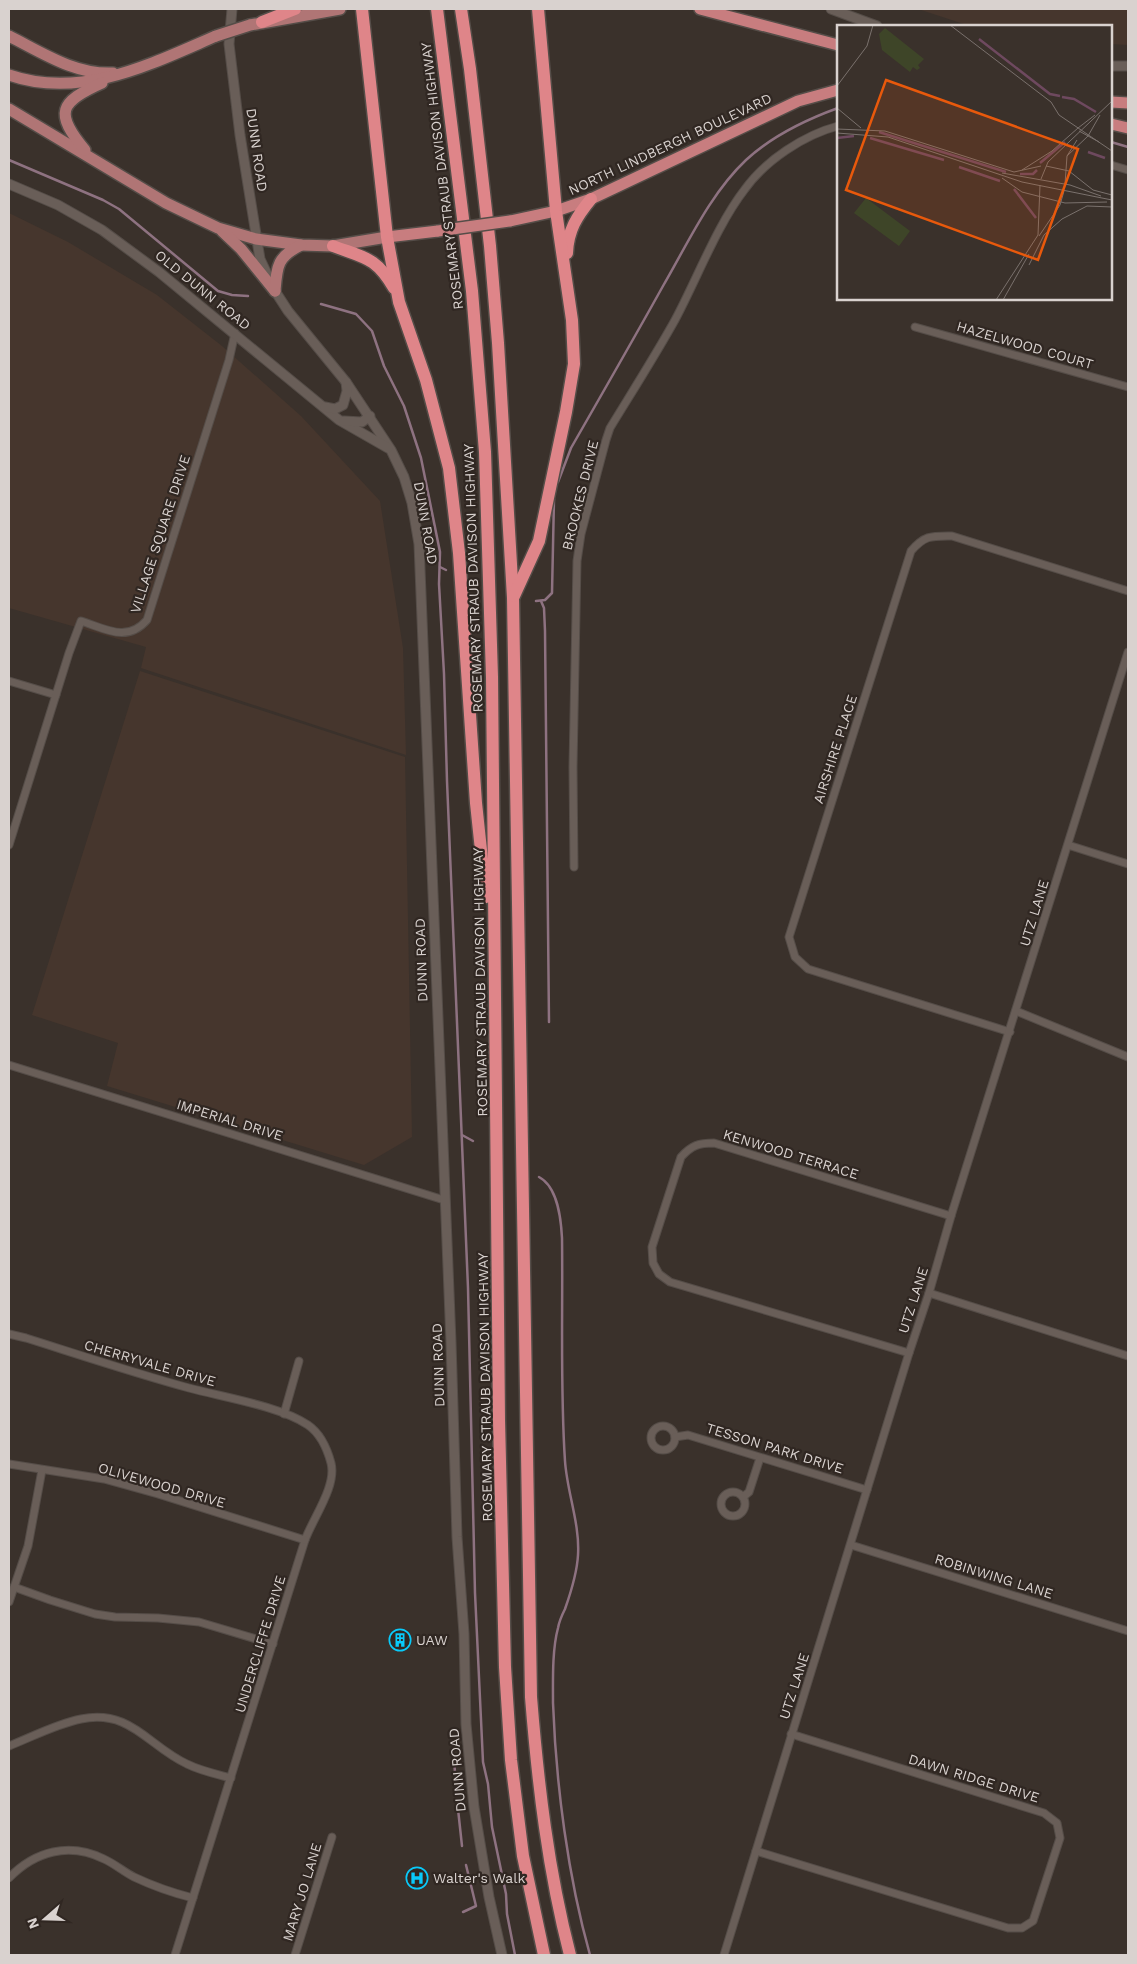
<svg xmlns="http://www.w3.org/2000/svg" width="1137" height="1964" viewBox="0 0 1137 1964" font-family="'Work Sans',sans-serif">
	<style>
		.built { fill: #46362d }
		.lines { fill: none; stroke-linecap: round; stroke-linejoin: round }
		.stream { stroke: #8e7281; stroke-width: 2.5 }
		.minor-casing { stroke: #554d48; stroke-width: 9 }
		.tertiary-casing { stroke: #554d48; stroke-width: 11 }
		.primary-casing { stroke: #554d48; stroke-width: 14 }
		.trunk-casing { stroke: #554d48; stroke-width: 14 }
		.motorway-casing { stroke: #554d48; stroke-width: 15 }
		.minor { stroke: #695e58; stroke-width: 7 }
		.tertiary { stroke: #695e58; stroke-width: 9 }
		.primary { stroke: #b07575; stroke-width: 11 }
		.trunk { stroke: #c87d7f; stroke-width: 11 }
		.motorway { stroke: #df8589; stroke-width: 12 }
		.primary-bridge-casing { stroke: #554d48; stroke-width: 14; stroke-linecap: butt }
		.trunk-bridge-casing { stroke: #554d48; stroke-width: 14; stroke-linecap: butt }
		.primary-bridge { stroke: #b07575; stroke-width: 11 }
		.trunk-bridge { stroke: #c87d7f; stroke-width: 11 }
		.labels { text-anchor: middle; stroke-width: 4.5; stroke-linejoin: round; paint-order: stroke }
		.street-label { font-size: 14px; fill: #d9d2cf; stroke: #302722 }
		.poi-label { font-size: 14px; fill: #d9d2cf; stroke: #302722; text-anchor: start }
		.inset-river { fill: none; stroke: #6e495f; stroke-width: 2.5 }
		.inset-road { fill: none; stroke: #7a716d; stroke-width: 1 }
		.view { fill: #e8590c; fill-opacity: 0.15; stroke: #e8590c; stroke-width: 2.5 }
		.inset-edge { fill: none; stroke: #d9d2cf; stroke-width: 2.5 }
	</style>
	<rect width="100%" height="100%" fill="#3a312b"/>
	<g class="built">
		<path d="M918,9H1128V45L1111,44V26H970Z"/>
		<path d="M9,213L68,242L157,295L222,346L301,416L380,501L403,648L406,755L141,668L146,647L9,608Z"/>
		<path d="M140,671L405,757L412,1137L364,1165L107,1086L118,1043L32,1015Z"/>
	</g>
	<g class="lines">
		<g class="stream">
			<path d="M1111,142L1128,147"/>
			<path d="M9,160L103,200L119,209L218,291L232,295L248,296"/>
			<path d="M321,304L356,314L372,331L384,366L404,406L421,458L440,552L439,584L444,674L447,781L468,1288L475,1593L483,1762L488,1784L492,1827L506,1894L507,1914L515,1955"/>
			<path d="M558,482L571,448C602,394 633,340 663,286C688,243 710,194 746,160C773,135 805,120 838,108"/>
			<path d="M440,567L446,570"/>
			<path d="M536,601L545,600L552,593L554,499"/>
			<path d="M541,601L544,608L545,631L549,1022"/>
			<path d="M462,1135L473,1141"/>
			<path d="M539,1177C558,1187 561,1219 562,1238C563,1312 560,1387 565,1461C567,1492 580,1524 578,1555C577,1574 571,1592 565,1609C562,1615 559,1622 558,1628C552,1650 553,1681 553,1703C556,1785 568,1877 590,1955"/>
			<path d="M456,1786L454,1759L457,1756"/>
			<path d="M458,1809L462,1846"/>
			<path d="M463,1912L476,1906L466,1865"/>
		</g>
		<g class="minor-casing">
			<g id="minor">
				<path d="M1111,165L1128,170"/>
				<path d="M915,327L1128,387"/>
				<path d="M9,681L56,695"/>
				<path d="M9,845L69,653L81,621C106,629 127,643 147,620L229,360L235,333"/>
				<path d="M1068,845L1128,864"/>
				<path d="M574,867L573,767L577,561L581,534L606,440L610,428C632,392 655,356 675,320C697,279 717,225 745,189C766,160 804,135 838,126"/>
				<path d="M1016,1011L1128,1057"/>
				<path d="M1010,1032L808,969L795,957L789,937L911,551C925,535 931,536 952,536L1128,591"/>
				<path d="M9,1065L444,1200"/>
				<path d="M929,1293L1128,1356"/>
				<path d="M9,1334L26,1338C80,1355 134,1373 189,1388C222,1397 280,1406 308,1425C321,1434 327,1448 331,1463C337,1486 313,1518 305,1540L175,1955"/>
				<path d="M909,1353L670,1282L659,1274L653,1263L652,1247L681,1157C692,1145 699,1143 714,1143L951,1216"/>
				<path d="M284,1414L299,1361"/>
				<circle cx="663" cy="1438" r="12"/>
				<path d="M675,1437L688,1435L867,1490"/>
				<path d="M9,1464L104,1479L158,1494L305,1540"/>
				<circle cx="733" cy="1504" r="12"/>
				<path d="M743,1497L749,1492L760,1458"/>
				<path d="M851,1545L1128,1631"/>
				<path d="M14,1587L50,1600L95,1614L115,1617L158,1618L199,1622L273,1644"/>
				<path d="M9,1602L28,1546L42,1470"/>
				<path d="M9,1746C32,1737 56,1724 81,1719C131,1709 148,1746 187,1764C201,1771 216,1774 231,1778"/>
				<path d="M756,1851L1008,1928H1022L1033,1921L1060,1838L1057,1823L1044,1813L791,1734"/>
				<path d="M9,1878C35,1851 69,1842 104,1859C115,1864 124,1872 134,1877C153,1886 173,1893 193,1898"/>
				<path d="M295,1955L332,1837"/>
				<path d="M724,1955L909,1353L929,1293L951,1216L1128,652"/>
			</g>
		</g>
		<g class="tertiary-casing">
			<g id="tertiary">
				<path d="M232,9L229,44L240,135L260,259L275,291L288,311L346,382L391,450L404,477L412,503L419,544L451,1342L457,1537L464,1634L466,1724L474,1807L489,1897L502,1955"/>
				<path d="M831,9L877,26"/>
				<path d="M1111,66H1128"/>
				<path d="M9,184L58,205L102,230L159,272L339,420L388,448"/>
				<path d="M325,407L335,409L343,405L347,391L346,382"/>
				<path d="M344,421L362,422L370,416"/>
			</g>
		</g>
		<g class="primary-casing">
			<g id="primary">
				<path d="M250,25L340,9"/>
				<path d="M9,36C41,52 75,75 113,73"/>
				<path d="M9,75C81,100 151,64 216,36"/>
				<path d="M9,109L166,203L218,228L256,239L301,245L333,246L387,237"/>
				<path d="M85,150C54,113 59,102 102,83"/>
				<path d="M222,231L241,249L275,291"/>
				<path d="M275,291C277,266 277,257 301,245"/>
			</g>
		</g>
		<g class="trunk-casing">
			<g id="trunk">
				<path d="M700,9L838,45"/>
				<path d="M1111,102L1128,103"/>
				<path d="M1111,124L1128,128"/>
				<path d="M510,221L556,211L591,199L798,101L838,90"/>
				<path d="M387,237L438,231"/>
			</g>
		</g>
		<g class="motorway-casing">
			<g id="motorway">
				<path d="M362,9L387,237L399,302L426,380L449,468L459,553L476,803L486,897"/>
				<path d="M437,9L472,291L485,452L492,677L499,1420L505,1667L511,1760L523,1856L544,1955"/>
				<path d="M461,9L470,69L490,246L498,343L513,598L531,1697C538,1784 548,1870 570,1955"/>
				<path d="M262,22L295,9"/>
				<path d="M333,246C365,258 376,257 394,288"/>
				<path d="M567,253C568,230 577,216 591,199"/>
				<path d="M514,596L539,541L566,412L574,364L572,320L556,211L538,9"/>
			</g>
		</g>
		<use href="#minor" class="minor"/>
		<use href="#tertiary" class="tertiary"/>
		<use href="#primary" class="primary"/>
		<use href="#trunk" class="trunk"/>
		<use href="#motorway" class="motorway"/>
		<g class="primary-bridge-casing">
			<path id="primary-bridge" d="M216,36L250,25"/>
		</g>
		<g class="trunk-bridge-casing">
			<path id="trunk-bridge" d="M438,231L510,221"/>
		</g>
		<use href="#primary-bridge" class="primary-bridge"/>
		<use href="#trunk-bridge" class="trunk-bridge"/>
	</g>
	<defs>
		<g id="building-ring" transform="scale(1.125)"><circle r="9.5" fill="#302722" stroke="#09cafa" stroke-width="1.5"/><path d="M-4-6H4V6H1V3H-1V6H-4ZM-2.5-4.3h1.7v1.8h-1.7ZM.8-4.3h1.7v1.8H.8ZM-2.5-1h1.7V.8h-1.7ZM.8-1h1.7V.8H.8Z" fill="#09cafa"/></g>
		<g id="hospital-ring" transform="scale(1.125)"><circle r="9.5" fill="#302722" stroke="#09cafa" stroke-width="1.5"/><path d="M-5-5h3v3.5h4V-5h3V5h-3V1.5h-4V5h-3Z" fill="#09cafa"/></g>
	</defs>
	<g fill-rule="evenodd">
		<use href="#building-ring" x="400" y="1640"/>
		<use href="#hospital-ring" x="417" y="1878"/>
	</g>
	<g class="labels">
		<g class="street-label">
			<text transform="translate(670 144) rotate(-25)" y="5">NORTH LINDBERGH BOULEVARD</text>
			<text transform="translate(257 150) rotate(82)" y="5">DUNN ROAD</text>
			<text transform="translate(442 176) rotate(-97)" y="5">ROSEMARY STRAUB DAVISON HIGHWAY</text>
			<text transform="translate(203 290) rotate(39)" y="5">OLD DUNN ROAD</text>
			<text transform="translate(1025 345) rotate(16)" y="5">HAZELWOOD COURT</text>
			<text transform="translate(580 495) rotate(-76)" y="5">BROOKES DRIVE</text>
			<text transform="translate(426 523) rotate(80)" y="5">DUNN ROAD</text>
			<text transform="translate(160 534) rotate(-72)" y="5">VILLAGE SQUARE DRIVE</text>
			<text transform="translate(473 578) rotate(-92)" y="5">ROSEMARY STRAUB DAVISON HIGHWAY</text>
			<text transform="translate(835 749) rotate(-72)" y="5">AIRSHIRE PLACE</text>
			<text transform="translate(1034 913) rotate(-73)" y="5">UTZ LANE</text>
			<text transform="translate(421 960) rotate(-92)" y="5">DUNN ROAD</text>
			<text transform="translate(480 982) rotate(-91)" y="5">ROSEMARY STRAUB DAVISON HIGHWAY</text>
			<text transform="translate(230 1120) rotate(17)" y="5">IMPERIAL DRIVE</text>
			<text transform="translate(791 1154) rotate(17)" y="5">KENWOOD TERRACE</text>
			<text transform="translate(913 1300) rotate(-72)" y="5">UTZ LANE</text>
			<text transform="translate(150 1363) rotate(16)" y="5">CHERRYVALE DRIVE</text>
			<text transform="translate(438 1365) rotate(-92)" y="5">DUNN ROAD</text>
			<text transform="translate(485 1387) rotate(-91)" y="5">ROSEMARY STRAUB DAVISON HIGHWAY</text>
			<text transform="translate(775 1448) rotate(17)" y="5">TESSON PARK DRIVE</text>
			<text transform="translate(162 1485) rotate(16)" y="5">OLIVEWOOD DRIVE</text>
			<text transform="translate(994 1576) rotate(17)" y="5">ROBINWING LANE</text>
			<text transform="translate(260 1644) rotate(-73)" y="5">UNDERCLIFFE DRIVE</text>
			<text transform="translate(794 1686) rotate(-72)" y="5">UTZ LANE</text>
			<text transform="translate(457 1770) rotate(-95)" y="5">DUNN ROAD</text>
			<text transform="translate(974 1778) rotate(17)" y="5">DAWN RIDGE DRIVE</text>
			<text transform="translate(302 1892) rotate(-73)" y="5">MARY JO LANE</text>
		</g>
		<g class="poi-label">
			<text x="416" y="1645">UAW</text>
			<text x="433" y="1883">Walter's Walk</text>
		</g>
	</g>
	<g transform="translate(837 25)">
		<rect width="275" height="275" fill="#3a312b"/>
		<path d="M48,3L87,34L81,40L83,43L80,45L76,42L73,47L45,25L42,9ZM29,173L73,206L62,221L17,188Z" fill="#3e4528"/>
		<path class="inset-river" d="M142,14L213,69L223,71M225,72L237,74L259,87M42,107L169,147M0,113L17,111M33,113L107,135M251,127L268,133M203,138L228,117M122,142L163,156M183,149H196L200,145M177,164L199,193"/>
		<path class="inset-road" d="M113,0L214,77L222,90L275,126M0,61L30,21L36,0M0,83L24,103M241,103L258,90M0,104L48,106L177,147L204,141M242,106L262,117M0,108L51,112L185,157L275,175M230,131L251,111L263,90M209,141L232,146L256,165L275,170M185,145L215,126L241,103M165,148L233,160L264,171M165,153L185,167L228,178L270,177M204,154L211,137L275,76M228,159L230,131L240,115M202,211L223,180L227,166M192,240L207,210L225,194L250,181L275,182M159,275L201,210L203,160M166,275L192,229"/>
		<path class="view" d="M49,55L241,124L201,235L9,165Z"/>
		<rect width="275" height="275" class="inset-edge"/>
	</g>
	<rect width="1137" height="1964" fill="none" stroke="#d9d2cf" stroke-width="20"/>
	<g transform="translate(45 1919) rotate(250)" stroke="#302722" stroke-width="4" paint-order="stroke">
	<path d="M0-4L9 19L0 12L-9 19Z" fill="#d9d2cf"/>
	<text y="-8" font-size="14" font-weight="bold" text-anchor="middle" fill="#d9d2cf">N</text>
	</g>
</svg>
